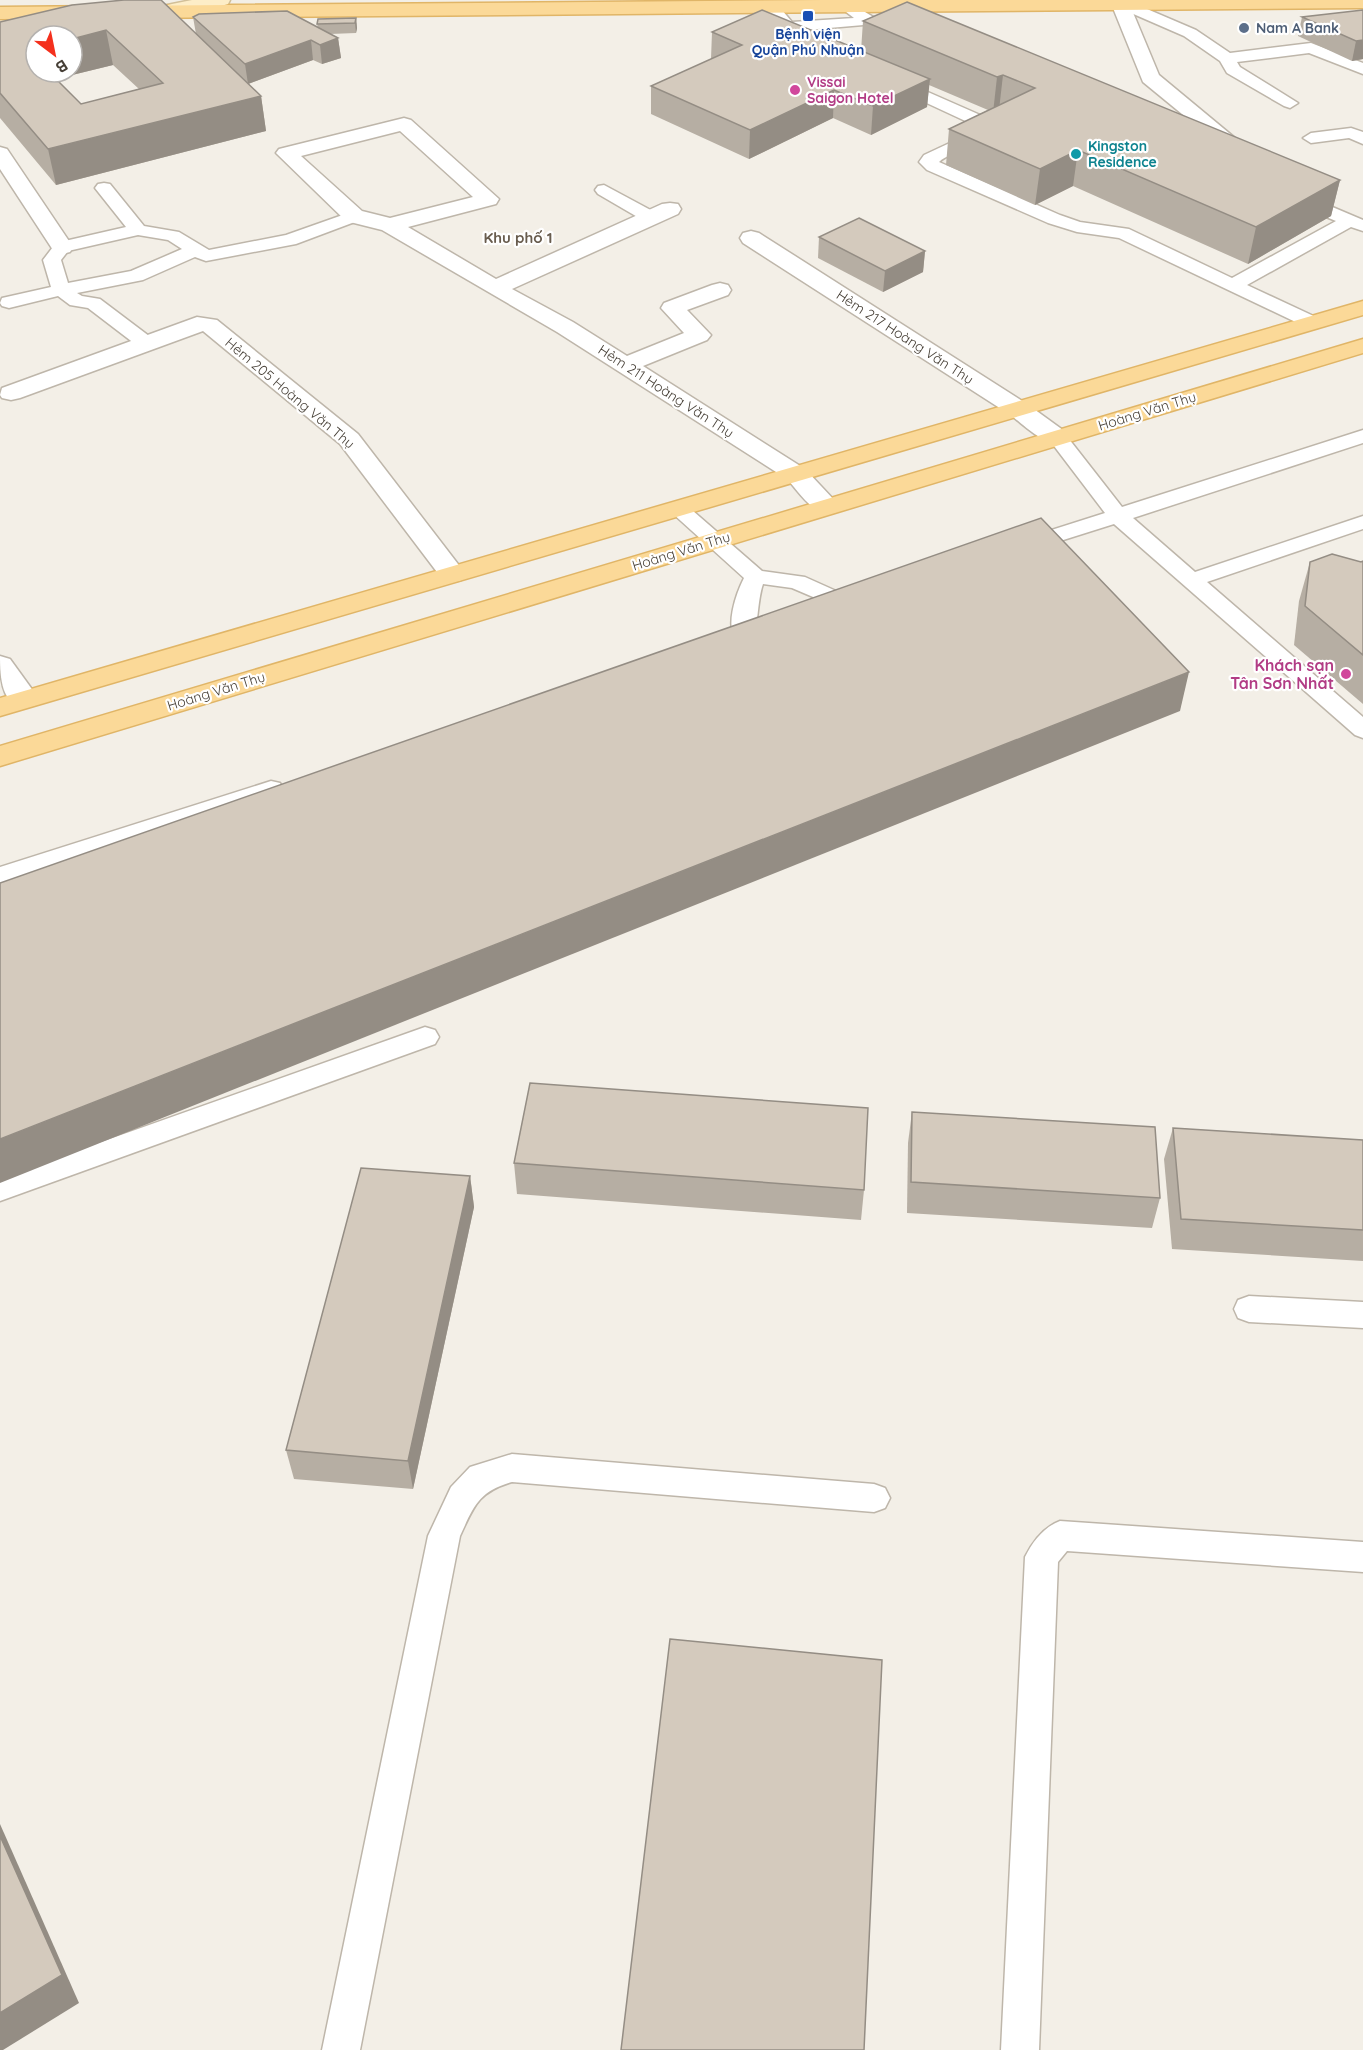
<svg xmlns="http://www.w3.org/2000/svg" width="1363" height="2050" viewBox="0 0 1363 2050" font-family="Quicksand,sans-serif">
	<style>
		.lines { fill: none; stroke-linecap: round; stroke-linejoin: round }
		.lane-casing { stroke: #beb6aa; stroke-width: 3 }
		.street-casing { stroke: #beb6aa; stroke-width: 3 }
		.secondary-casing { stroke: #d2bf98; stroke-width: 3 }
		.primary-casing { stroke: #e0b567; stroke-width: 3 }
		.lane { fill: #fff; fill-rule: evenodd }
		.street { fill: #fff; fill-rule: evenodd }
		.secondary { fill: #fdedc7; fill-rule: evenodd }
		.primary { fill: #fbd998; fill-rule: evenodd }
		.wall { fill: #b6aea3; fill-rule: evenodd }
		.shaded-wall { fill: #948d84 }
		.building { fill: #d4cabd; stroke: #948d84; stroke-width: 1.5; fill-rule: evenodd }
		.transit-dot { fill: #1a4fb4; stroke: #fff; stroke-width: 2 }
		.service-dot { fill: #5c6f8a; stroke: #fff; stroke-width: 2 }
		.hotel-dot { fill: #d1479c; stroke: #fff; stroke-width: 2 }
		.culture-dot { fill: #0f9aa8; stroke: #fff; stroke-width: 2 }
		.labels { text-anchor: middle; stroke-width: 4.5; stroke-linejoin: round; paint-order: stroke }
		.far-service-label { font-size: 14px; font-weight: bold; fill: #4e5e75; stroke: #fff; text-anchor: start }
		.far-transit-label { font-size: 14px; font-weight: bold; fill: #164399; stroke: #fff }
		.far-hotel-label { font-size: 14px; font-weight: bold; fill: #b23c85; stroke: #fff; text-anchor: start }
		.far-culture-label { font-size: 14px; font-weight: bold; fill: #0d838f; stroke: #fff; text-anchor: start }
		.far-street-label { font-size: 14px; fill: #463f36; stroke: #fff }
		.far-neighbourhood-label { font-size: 15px; font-weight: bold; fill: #685c4e; stroke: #fff }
		.hotel-label { font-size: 16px; font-weight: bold; fill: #b23c85; stroke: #fff; text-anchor: end }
	</style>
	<rect width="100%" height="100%" fill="#f3efe7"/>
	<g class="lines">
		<g class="lane-casing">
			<g id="lane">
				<path d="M845,0L875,18L878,21L875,24L806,30L819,39L811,44L782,30L763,6L766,3H776L792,22L854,18L837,5Z"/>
				<path d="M1114,0H1126L1196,30L1230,53L1311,43L1363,63V74L1309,53L1237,62L1240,67L1298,103L1290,108L1284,106L1227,73L1220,61L1184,36L1115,6L1112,3Z"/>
				<path d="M896,78L987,118L992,131C980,148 952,150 939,162L1060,215L1080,222L1129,229L1232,278L1336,221L1292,203L1289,199L1292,195H1304L1363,220V231L1351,227L1247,285L1320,319L1322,323L1320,327H1306L1119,238L1077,232L1048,223L927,170L919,162L924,155L969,134L975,130L974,125L890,86L888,83Z"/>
				<path d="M1351,128L1363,132V144L1349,138L1311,143L1303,138L1311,133Z"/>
				<path d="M104,183L110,184L144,226L179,232L209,250L286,235L354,211L360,212L363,216L360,220L296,244L206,261L195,257L143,280L77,293L82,296L100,299L153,339L156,343L153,347H139L88,308L70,305L58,296L9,308L2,306L0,303L2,298L51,287L43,260L56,243L126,227L95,188L98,184ZM138,235L168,240L182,249L131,271L68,283L61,260L68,251Z"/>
				<path d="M604,185L658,214L661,218L658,222H646L598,194L595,190L598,186Z"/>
				<path d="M1363,430V443L1133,518L1195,572L1363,516V529L1207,582L1363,717V738L1355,735L1114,524L1022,553L1014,552L1011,547L1014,542L1105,513L1048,438L1051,434H1065L1122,507Z"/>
				<path d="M678,502L685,504L762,571L805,577L854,599L857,604L854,609L846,611L792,588L763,584C757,600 758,632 752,641L744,643L736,641C725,625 736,594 744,578L671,512L667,508L671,504Z"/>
				<path d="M271,781L280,783L283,789L280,795L0,885V867Z"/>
				<path d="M425,1027L435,1030L439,1037L435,1044L0,1201V1178Z"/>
				<path d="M1249,1296L1363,1302V1328L1249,1322L1238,1318L1234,1309L1238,1300Z"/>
				<path d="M512,1454L874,1484L885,1488L890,1498L885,1508L874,1512L512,1482C478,1492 474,1506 460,1536L360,2050H322L428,1536L451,1487L470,1467Z"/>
				<path d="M1060,1521L1363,1542V1572L1067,1551L1058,1562L1039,2050H1001L1025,1557C1033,1541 1044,1527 1060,1521Z"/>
			</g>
		</g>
		<g class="street-casing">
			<g id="street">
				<path d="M1113,0H1127L1129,3L1159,75L1235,138L1238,142L1235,146L1228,148L1221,146L1143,82L1111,3Z"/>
				<path d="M404,118L411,120L499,199L496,204L408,227L496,279L662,204L670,203L678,204L681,209L678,214L512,289L573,322L627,356L684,333L661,308L664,303L712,285L720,283L728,285L731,290L728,295L687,310L711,335L707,340L643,366L805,469L836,502L840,507L836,512C814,518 801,494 787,479L557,332L382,230L346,221L276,153L279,149ZM400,131L473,197L390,218L362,211L301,156Z"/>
				<path d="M0,147L7,149L73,247L70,252L62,254L54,252L51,247L0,169Z"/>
				<path d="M751,231L759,233L1027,404L1067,433L1070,438L1067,443C1046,449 1026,426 1009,414L743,243L740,238L743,233Z"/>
				<path d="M197,317L217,320L358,434L461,568L465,574L461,580L452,582L443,580L340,444L203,331L20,398L11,400L2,398L0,395L2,388Z"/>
				<path d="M0,656L10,659L39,699L35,705C2,714 0,680 0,656Z"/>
			</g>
		</g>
		<g class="secondary-casing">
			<path id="secondary" d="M192,0H230L228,4L221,6L149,20L142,18L140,14L142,10Z"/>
		</g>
		<g class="primary-casing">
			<g id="primary">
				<path d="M824,0H1363V8L0,19V7Z"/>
				<path d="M1363,301V315L0,716V698Z"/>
				<path d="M1363,339V353L0,766V746Z"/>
			</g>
		</g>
		<use href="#lane" class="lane"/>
		<use href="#street" class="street"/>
		<use href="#secondary" class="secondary"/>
		<use href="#primary" class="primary"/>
	</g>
	<g class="wall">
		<path d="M1363,10V59L1352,61L1298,36L1302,17Z"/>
		<path d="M193,17L318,28L317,24L356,18L357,28L356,33L330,34L338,38L341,58L322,64L313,60L248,84L261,96L266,131L56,185L0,118V22L196,34ZM113,65L139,89L81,104L56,79Z"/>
		<path d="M863,21L1340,180L1331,216L1248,264L1073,186L1035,205L946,165L949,129L988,110L929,85L927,107L871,135L833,118L749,159L651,114V86L711,59L712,32L861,51Z"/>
		<path d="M819,237L925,251L923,272L883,292L818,258Z"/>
		<path d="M1363,561V704L1294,645L1299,601L1310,562Z"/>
		<path d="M912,1112L1160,1198L1152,1228L907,1213L908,1143Z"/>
		<path d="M1173,1128L1363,1140V1261L1172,1249L1164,1159Z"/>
		<path d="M514,1163L864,1190L861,1220L517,1194Z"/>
		<path d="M470,1176L474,1207L413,1489L294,1479L286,1450Z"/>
	</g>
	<g class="shaded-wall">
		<path d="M356,18L357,28L356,33L355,23Z"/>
		<path d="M106,30L113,65L35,84L27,50L36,47V72H72V39Z"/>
		<path d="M338,38L341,58L322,64L320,45Z"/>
		<path d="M311,40L313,60L248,84L245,64Z"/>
		<path d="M1363,40V59L1352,61L1356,41Z"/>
		<path d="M1003,75L999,110L993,113L997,77Z"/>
		<path d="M930,79L927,107L871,135L873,106Z"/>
		<path d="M834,90L833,118L749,159L750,130Z"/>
		<path d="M261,96L266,131L56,185L48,149Z"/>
		<path d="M1078,150L1073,186L1035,205L1040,169Z"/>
		<path d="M1340,180L1331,216L1248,264L1256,227Z"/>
		<path d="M925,251L923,272L883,292L885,271Z"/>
		<path d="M1189,672L1180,711L0,1183V1139Z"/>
		<path d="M470,1176L474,1207L413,1489L408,1461Z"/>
		<path d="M0,1824L79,2003L3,2050H0Z"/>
	</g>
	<g class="building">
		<path d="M124,0H161L261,96L48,149L0,93V22L72,5ZM106,30L163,83L81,104L49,72H36V59L27,50L36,47V36H72V39Z"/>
		<path d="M907,2L1340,180L1256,227L1078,150L1040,169L949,129L1035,88L1003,75L997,77L863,21Z"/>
		<path d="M762,10L930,79L873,106L834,90L750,130L651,86L742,45L712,32Z"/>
		<path d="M1363,10V40L1356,41L1302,17Z"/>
		<path d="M287,11L338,38L320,45L311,40L245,64L193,17L199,14Z"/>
		<path d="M356,18L355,23L317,24L318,19Z"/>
		<path d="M859,218L925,251L885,271L819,237Z"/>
		<path d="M1041,518L1189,672L0,1139V883Z"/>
		<path d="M1332,554L1361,562L1363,561V655L1305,606L1310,562Z"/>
		<path d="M530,1083L868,1108L864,1190L514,1163Z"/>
		<path d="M912,1112L1155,1127L1160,1198L911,1182Z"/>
		<path d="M1173,1128L1363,1140V1230L1181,1219Z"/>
		<path d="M361,1168L470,1176L408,1461L286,1450Z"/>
		<path d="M670,1639L882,1660L864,2050H621Z"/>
		<path d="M0,1836L62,1975L0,2013Z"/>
	</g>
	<rect class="transit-dot" x="802" y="10" width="12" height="12" rx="3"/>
	<circle class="service-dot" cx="1244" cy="28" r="6"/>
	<g class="hotel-dot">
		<circle cx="795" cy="90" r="6"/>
		<circle cx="1346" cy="674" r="6"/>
	</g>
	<circle class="culture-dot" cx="1076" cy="154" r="6"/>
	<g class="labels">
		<g class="far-service-label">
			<text x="1256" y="33">Nam A Bank</text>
		</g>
		<g class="far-transit-label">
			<text x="808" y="39">Bệnh viện<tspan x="808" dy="16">Quận Phú Nhuận</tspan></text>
		</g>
		<g class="far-hotel-label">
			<text x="807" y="87">Vissai<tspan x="807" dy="16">Saigon Hotel</tspan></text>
		</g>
		<g class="far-culture-label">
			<text x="1088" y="151">Kingston<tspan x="1088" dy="16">Residence</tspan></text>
		</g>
		<g class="far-street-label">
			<text transform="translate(905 337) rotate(33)" y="5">Hẻm 217 Hoàng Văn Thụ</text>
			<text transform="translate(666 391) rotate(33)" y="5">Hẻm 211 Hoàng Văn Thụ</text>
			<text transform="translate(290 393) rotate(40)" y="5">Hẻm 205 Hoàng Văn Thụ</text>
			<text transform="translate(1147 411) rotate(-17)" y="5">Hoàng Văn Thụ</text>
			<text transform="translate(681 551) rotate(-17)" y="5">Hoàng Văn Thụ</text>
			<text transform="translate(216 691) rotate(-17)" y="5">Hoàng Văn Thụ</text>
		</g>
		<g class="far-neighbourhood-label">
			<text x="518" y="243">Khu phố 1</text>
		</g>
		<g class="hotel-label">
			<text x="1334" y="671">Khách sạn<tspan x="1334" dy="18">Tân Sơn Nhất</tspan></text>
		</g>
	</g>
	<g transform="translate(54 54) rotate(148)"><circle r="28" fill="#ffffff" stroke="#b5b2af" stroke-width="1.5"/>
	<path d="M0-4.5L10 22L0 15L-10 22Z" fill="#f4301d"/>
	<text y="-9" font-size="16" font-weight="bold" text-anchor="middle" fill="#463f36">B</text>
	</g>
</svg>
